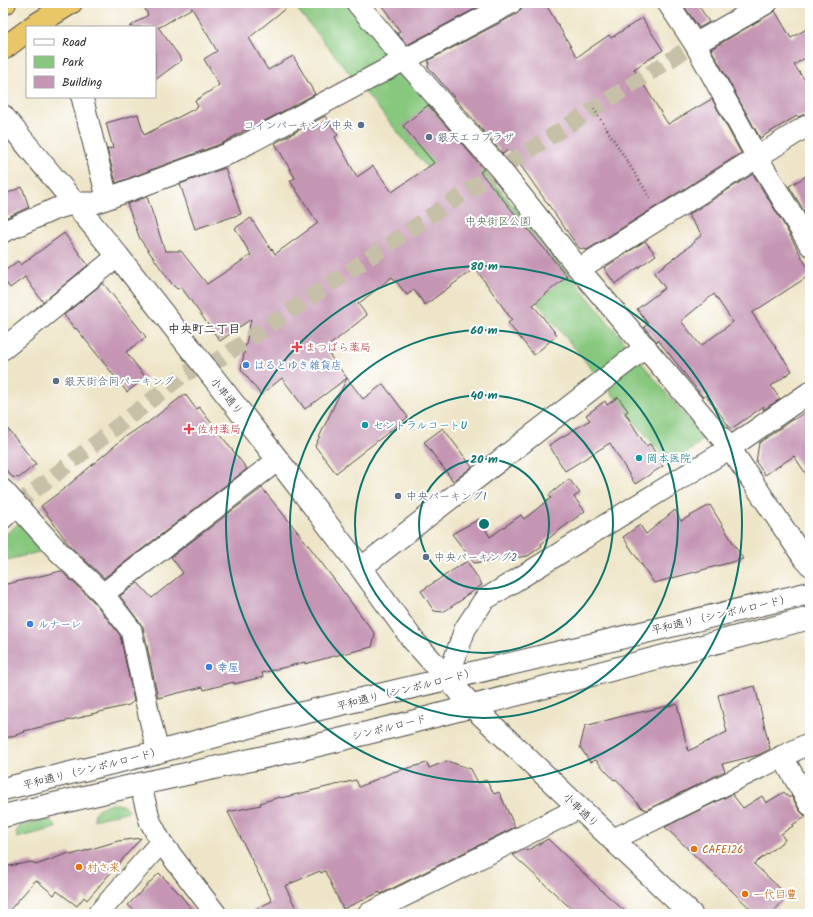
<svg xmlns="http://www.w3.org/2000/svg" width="813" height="917" viewBox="0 0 813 917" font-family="Kalam,'Klee One',sans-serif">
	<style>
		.green { fill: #87c77e; stroke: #597954 }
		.building { fill: #c596b4; fill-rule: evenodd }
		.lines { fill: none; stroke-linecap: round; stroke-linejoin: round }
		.pedestrian-tunnel { stroke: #c7c0a9; stroke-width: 16; stroke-dasharray: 16 8; stroke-linecap: butt }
		.minor-casing { stroke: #484743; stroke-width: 23 }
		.tertiary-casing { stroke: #484743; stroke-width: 24 }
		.trunk-casing { stroke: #484743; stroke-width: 24 }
		.path { stroke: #484743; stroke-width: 2.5; stroke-dasharray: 1 3; stroke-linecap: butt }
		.minor { stroke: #fff; stroke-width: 21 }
		.tertiary { stroke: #fff; stroke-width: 22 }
		.trunk { stroke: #e9c769; stroke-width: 22 }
		.ring { fill: none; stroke: #0f766e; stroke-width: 2 }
		.service-dot { fill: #5c6f8a; stroke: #fff; stroke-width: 1.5 }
		.health-dot { fill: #e0444e; stroke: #fff; stroke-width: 1.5 }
		.shop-dot { fill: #3f7fe0; stroke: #fff; stroke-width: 1.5 }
		.culture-dot { fill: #0f9aa8; stroke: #fff; stroke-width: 1.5 }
		.food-dot { fill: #e8710a; stroke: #fff; stroke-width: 1.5 }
		.labels { text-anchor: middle; stroke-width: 4; stroke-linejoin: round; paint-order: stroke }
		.service-label { font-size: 11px; fill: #4e5e75; stroke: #fff; text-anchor: start }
		.park-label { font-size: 11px; fill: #4b6248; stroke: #fff }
		.health-label { font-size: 11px; fill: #be3a42; stroke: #fff; text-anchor: start }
		.shop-label { font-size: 11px; fill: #366cbe; stroke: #fff; text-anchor: start }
		.street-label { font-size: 11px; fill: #2b2b2b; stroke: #fff }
		.culture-label { font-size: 11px; fill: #0d838f; stroke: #fff; text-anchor: start }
		.food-label { font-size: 11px; fill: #c56008; stroke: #fff; text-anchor: start }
		.neighbourhood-label { font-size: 12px; font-weight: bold; fill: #2b2b2b; stroke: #fff }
		.centre { fill: #0f766e; stroke: #fff; stroke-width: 2 }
		.ring-label { font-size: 12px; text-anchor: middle; font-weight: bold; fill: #0f766e; stroke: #fff; stroke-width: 4; stroke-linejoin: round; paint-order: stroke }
	</style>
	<rect width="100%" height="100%" fill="#fff"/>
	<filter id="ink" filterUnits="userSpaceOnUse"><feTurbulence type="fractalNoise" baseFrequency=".025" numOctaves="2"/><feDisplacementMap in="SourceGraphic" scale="8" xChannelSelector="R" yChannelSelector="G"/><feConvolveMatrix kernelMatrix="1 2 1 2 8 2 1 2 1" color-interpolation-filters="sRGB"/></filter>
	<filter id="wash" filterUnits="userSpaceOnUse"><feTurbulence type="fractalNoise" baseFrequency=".012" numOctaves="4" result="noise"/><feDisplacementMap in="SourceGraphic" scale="16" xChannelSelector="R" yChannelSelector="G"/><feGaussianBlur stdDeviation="0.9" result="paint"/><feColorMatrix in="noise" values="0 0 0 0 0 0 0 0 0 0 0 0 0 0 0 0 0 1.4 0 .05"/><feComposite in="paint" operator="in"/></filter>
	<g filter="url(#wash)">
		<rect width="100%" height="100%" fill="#eee5c8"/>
		<g class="green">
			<path d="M292,3H347L704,439L671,466Z"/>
			<path d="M19,523L43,551L3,561V537Z"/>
			<path d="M112,804C120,804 124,804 129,811L94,820C94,807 101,807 112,804Z"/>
			<path d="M45,819C52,820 54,823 56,828L17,838L16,832L20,826Z"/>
		</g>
		<g id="blocks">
			<g class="building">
				<path d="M142,3H292L249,38L268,70L293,56L315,94L248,130L247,129L223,143L116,183L107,149L113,148L106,123L138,114L144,135L198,107L195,101L219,85L204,59L217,51L192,8L160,27H158L182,60L155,80V27H129L148,15Z"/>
				<path d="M380,3H486L407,45L397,33L400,31Z"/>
				<path d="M523,3H545L577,57L609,35L611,38L642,18L663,50L634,69L668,124L712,99L741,153L587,250L579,248L509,149L503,154L428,67L429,60L517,14L521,9Z"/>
				<path d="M682,3H697L709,22L699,28Z"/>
				<path d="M775,11L791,38L810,27V55L794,65L810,87V112L798,117L797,116L760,138L711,49Z"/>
				<path d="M428,105L484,169L480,172L567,276L533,305L557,335L534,355L508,323L512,320L475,268L425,305L414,290L407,295L392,277L358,304L367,315L325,349L347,378L305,409L282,378L261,395L241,369L251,319L220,341L181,287L177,289L172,284L140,239L127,204L147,197L165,251H181L207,284L251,255L235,228L251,218L271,250L272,249L275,254L318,223L290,181L295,178L275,143L325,116L338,135L335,137L357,177L373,166L392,192L434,163L403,126Z"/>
				<path d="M225,168L241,214L195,229L180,184Z"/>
				<path d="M753,174L783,223L810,272V275L752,313L792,371L771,386L780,399L763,410L764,406L731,429L706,395L703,397L658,340L657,342L644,327L648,324L637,309L665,288L654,273L695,242L694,241L702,235L688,215ZM714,294L733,322L701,346L681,321Z"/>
				<path d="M810,174V207L804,211L789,186Z"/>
				<path d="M22,187L29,207L3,219V195Z"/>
				<path d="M64,233L88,265L43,302L25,277L10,288L3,279V272L18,261L21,265Z"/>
				<path d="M645,241L656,255L615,284L604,268Z"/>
				<path d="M103,283L146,337L126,352L146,378L127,392L76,328L75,329L64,315Z"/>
				<path d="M347,378L363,399L383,384L408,417L336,473L315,446Z"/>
				<path d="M185,394L196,409L199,407L247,469L104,578L70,546L41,506L65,488L125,437L146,423V424Z"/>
				<path d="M618,397L628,411L625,413L646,446L650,444L663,466L635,484L610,443L565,471L549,445L590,420L586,415L605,401L607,405Z"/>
				<path d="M810,409V480L794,456L765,475L756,462L759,443L793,419V420Z"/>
				<path d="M3,423L36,464L19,478L12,477L3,466Z"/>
				<path d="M443,428L472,467L453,481L424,442Z"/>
				<path d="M569,479L580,493L574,497L585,511L541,544L542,546L528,556L474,563L452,534L479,519L490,537L521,515L524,519L551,498L549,495Z"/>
				<path d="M262,488L305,541L375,634L372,647L334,656L305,664V662L262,673L263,677L234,684V682L204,690L203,687L158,698L143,627L120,596L138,583L152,598L183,573L171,557Z"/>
				<path d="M710,505L743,559L654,583L623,537L640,525L646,534L675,510L681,521Z"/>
				<path d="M467,561L482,585L462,598L463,599L443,612L434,611L421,591Z"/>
				<path d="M61,571L94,602L120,635L134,701L129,705L83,716V717L24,731L25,732L6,738L3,728V585Z"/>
				<path d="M755,686L770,749L758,755L722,764L725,771L646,810L642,808L616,779L614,780L596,760L590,762L580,747L585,726L623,716L677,704L688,751L727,732L718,695Z"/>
				<path d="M447,761L471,769L478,783L486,780L494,794L499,792L515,827L381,894L380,892L343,909L325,871L321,873L320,871L285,886L299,914H246L272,901L228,812L261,805L260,803L280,797L281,798L356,780L359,787L393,772L427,763L429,768Z"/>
				<path d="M784,792L789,798L791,796L800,811L806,817L792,825L793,826L781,834L785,840L754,864L788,896L771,914H756L665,827L732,794L743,808L762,796L766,803Z"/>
				<path d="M141,838L87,900L84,897L77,906L57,891L54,895L36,880L6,914H3V867L32,862L36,865L69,853L71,855L118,841Z"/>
				<path d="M548,839L600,889L628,914H577L513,855L525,849L526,851Z"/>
				<path d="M159,873L177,891L196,914H138L128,905Z"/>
			</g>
		</g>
	</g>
	<g filter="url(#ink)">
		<use href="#blocks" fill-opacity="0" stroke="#484743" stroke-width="1"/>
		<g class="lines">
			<path class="pedestrian-tunnel" d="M16,505L186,373L203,367L221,358L500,169L695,44"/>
			<g class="minor-casing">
				<g id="minor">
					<path d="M357,3L405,61L500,169L579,269L730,448L803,557L810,565"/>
					<path d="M668,3L695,44L757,157L810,245"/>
					<path d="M695,44L767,3"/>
					<path d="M82,97L107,197"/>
					<path d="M3,232L55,209L76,203H95L228,154L511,3"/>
					<path d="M579,269L810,124"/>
					<path d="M3,349L118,256"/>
					<path d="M3,490L58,551L103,594L131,630L149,715L158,752"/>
					<path d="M3,518L16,505"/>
					<path d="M361,568L646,347"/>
					<path d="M103,594L278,460"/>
					<path d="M448,678L465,629L484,600L730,448L810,392"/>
					<path d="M782,756L810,805"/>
					<path d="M140,784L150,821L161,842L216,914"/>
					<path d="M612,840L810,743"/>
					<path d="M98,914L161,842"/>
					<path d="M368,914L579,808"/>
				</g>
			</g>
			<g class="tertiary-casing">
				<g id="tertiary">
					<path d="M3,116L118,256L278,460L361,568L412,639L472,706L691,914"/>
					<path d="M3,789L158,752L286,717L810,593"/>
					<path d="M3,816L140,784L306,748L404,724L810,618"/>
				</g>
			</g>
			<g class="trunk-casing">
				<g id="trunk">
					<path d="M3,4L5,3"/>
					<path d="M32,27L71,3"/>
					<path d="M3,49L27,31"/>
				</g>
			</g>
			<path class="path" d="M594,109L651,199"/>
			<use href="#minor" class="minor"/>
			<use href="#tertiary" class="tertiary"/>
			<use href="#trunk" class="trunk"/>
		</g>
	</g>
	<g class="ring">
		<circle cx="484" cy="524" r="65"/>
		<circle cx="484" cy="524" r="129"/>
		<circle cx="484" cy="524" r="194"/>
		<circle cx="484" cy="524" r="258"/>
	</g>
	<g class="service-dot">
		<circle cx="361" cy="125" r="4"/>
		<circle cx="429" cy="137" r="4"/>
		<circle cx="56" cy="381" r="4"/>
		<circle cx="398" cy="496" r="4"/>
		<circle cx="426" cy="557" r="4"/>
	</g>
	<g class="health-dot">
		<path d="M295 341h4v4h4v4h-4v4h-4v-4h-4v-4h4z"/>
		<path d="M187 423h4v4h4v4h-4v4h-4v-4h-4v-4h4z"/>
	</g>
	<g class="shop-dot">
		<circle cx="246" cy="365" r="4"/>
		<circle cx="30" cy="624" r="4"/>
		<circle cx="209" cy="667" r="4"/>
	</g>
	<g class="culture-dot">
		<circle cx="365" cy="425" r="4"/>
		<circle cx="639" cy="458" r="4"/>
	</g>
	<g class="food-dot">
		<circle cx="694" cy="849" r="4"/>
		<circle cx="79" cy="867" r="4"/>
		<circle cx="745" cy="894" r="4"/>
	</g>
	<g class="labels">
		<g class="service-label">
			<text x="353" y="129" text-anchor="end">コインパーキング中央</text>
			<text x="437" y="141">銀天エコプラザ</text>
			<text x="64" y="385">銀天街合同パーキング</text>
			<text x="406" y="500">中央パーキング1</text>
			<text x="434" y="561">中央パーキング2</text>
		</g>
		<g class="park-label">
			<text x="498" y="225">中央街区公園</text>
		</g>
		<g class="health-label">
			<text x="305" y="351">まつばら薬局</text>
			<text x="197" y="433">佐村薬局</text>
		</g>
		<g class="shop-label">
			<text x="254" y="369">はるとゆき雑貨店</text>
			<text x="38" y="628">ルナーレ</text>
			<text x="217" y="671">幸屋</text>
		</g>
		<g class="street-label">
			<text transform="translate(227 396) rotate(51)" y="4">小串通り</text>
			<text transform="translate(721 614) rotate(-13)" y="4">平和通り（シンボルロード）</text>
			<text transform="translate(406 689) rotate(-14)" y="4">平和通り（シンボルロード）</text>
			<text transform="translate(389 727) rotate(-14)" y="4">シンボルロード</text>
			<text transform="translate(92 768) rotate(-14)" y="4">平和通り（シンボルロード）</text>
			<text transform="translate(581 810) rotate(44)" y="4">小串通り</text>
		</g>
		<g class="culture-label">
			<text x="373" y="429">セントラルコートU</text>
			<text x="647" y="462">岡本医院</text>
		</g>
		<g class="food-label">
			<text x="702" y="853">CAFE126</text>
			<text x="87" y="871">村さ来</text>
			<text x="753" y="898">一代目豊</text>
		</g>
		<g class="neighbourhood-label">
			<text x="204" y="333">中央町二丁目</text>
		</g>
	</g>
	<circle cx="484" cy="524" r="6" class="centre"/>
	<g class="ring-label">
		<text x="484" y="270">80 m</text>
		<text x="484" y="334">60 m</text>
		<text x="484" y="399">40 m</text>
		<text x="484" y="463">20 m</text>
	</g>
	<rect width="813" height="917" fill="none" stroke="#fff" stroke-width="16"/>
	<rect x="26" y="26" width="130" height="72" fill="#ffffff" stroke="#aaaaaa"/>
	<rect x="34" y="39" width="20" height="6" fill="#ffffff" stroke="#aaaaaa"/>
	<text x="62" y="46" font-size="12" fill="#2b2b2b">Road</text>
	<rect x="34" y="56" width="20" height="12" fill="#87c77e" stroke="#aaaaaa"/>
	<text x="62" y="66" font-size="12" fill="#2b2b2b">Park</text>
	<rect x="34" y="76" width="20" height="12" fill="#c596b4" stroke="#aaaaaa"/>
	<text x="62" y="86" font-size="12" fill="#2b2b2b">Building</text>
</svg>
